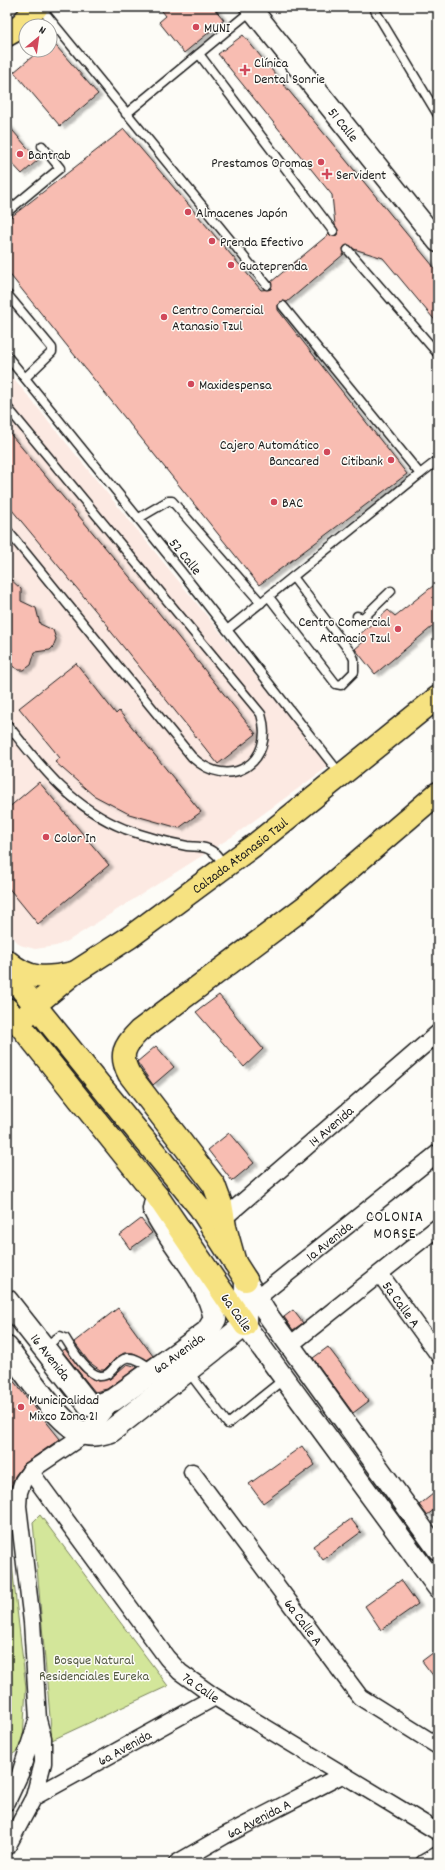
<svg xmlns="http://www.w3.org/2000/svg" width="445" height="1870" viewBox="0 0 445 1870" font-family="Dekko,sans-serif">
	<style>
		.built { fill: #fce9e2 }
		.green { fill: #d3e69a; stroke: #78815b }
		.building { fill: #f8bdb2; stroke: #1c1c1c; filter: url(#shadow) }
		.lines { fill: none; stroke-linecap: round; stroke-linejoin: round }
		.service-casing { stroke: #1c1c1c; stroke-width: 11 }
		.minor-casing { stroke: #1c1c1c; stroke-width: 19 }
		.tertiary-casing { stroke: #1c1c1c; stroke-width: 23 }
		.secondary-casing { stroke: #1c1c1c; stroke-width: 25 }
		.primary-casing { stroke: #1c1c1c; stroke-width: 25 }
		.service { stroke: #fdfcf7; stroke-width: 8 }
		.minor { stroke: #fdfcf7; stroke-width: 16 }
		.tertiary { stroke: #fdfcf7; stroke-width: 20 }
		.secondary { stroke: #fdfcf7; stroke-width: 22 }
		.primary { stroke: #f6e281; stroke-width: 22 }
		.poi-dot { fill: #d1495b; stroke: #fdfcf7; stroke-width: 1.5 }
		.labels { text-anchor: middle; stroke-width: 3; stroke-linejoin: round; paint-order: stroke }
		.poi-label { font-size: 14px; fill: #1c1c1c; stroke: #fdfcf7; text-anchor: start }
		.street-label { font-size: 14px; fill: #1c1c1c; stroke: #fdfcf7 }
		.park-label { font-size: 14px; fill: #535942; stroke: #fdfcf7 }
		.neighbourhood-label { font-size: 15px; letter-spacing: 1px; fill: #1c1c1c; stroke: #fdfcf7 }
	</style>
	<defs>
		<filter id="shadow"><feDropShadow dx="4.5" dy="2.5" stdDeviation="1" flood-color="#0004"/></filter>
	</defs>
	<rect width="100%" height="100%" fill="#fdfcf7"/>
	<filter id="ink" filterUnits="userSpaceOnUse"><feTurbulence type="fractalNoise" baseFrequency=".025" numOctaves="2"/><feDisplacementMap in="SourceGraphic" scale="8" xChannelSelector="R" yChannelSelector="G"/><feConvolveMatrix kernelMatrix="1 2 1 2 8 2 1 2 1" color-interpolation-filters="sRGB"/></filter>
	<g filter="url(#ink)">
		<path class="built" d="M7,370L329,766L233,836L68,941L56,946L35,949L20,945L7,931Z"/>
		<g class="green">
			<path d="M40,1515L168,1686L52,1740L33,1522Z"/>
			<path d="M8,1530L26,1688L23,1739L17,1751L9,1757L7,1756Z"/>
		</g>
		<g class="building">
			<path d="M159,7H213L224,20L184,53L159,22L166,16Z"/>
			<path d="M243,35L438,272V324L383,258L354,249L349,245L343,248L344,254L287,302L283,301L278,304V310L407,474L259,585L7,271V220L124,129L261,290L271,289V282L329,234L333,236L337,235L338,230L335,225L332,195L218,54Z"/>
			<path d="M50,39L98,94L60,126L14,72L40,50H50Z"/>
			<path d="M7,124L38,160L22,174L7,158Z"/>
			<path d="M7,430L134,582L256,734L218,764L108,628L109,627L7,504Z"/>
			<path d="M7,576L21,589V601L36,608L40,624L53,630L56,639L53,647L50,650L35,652L31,665L24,670H19L12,666L7,654Z"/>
			<path d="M438,582V622L375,674L355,649L363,642L359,635L388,610L395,616Z"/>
			<path d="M76,663L116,714L119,711L201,812L179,828L129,814L93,795L55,762L60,758L19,708Z"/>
			<path d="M39,782L109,865L38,924L7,886V809Z"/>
			<path d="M219,995L263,1049L244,1067L196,1012Z"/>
			<path d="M156,1046L174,1067L153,1085L137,1062Z"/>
			<path d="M229,1133L254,1163L232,1181L208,1150Z"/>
			<path d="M141,1219L152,1233L130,1249L120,1235Z"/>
			<path d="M118,1308L153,1356L147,1360L133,1353H124L116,1358L104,1370H100L89,1362L74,1342Z"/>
			<path d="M293,1310L303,1323L293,1330L284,1317Z"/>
			<path d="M328,1347L369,1401L353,1413L313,1358Z"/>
			<path d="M65,1349L81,1370L92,1379L98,1381L110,1379L127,1364L138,1367L107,1389L95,1392L62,1351Z"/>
			<path d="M7,1373L60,1439L24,1464L15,1476L12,1485L7,1489Z"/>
			<path d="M302,1446L315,1465L263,1503L249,1484Z"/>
			<path d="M438,1490V1507L427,1515L419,1505Z"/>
			<path d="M351,1519L361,1532L323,1560L313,1546Z"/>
			<path d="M401,1580L418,1604L381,1630L365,1606Z"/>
			<path d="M438,1649V1682L422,1661Z"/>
		</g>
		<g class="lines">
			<g class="service-casing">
				<g id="service">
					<path d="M40,7L267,285"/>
					<path d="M373,7L438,115"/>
					<path d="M199,54L333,231"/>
					<path d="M126,114L252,10"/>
					<path d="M7,212L60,168L42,146"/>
					<path d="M348,250L438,354"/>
					<path d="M7,294L52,348V352L25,378"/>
					<path d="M283,306L420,474L438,460"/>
					<path d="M7,356L180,570L341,775"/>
					<path d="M7,407L261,714C276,763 229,792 192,757L7,530"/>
					<path d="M139,518L168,501H172L261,603"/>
					<path d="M269,597L336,684L341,685L354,672V659L351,653L293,577"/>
					<path d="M357,616L363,618L391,591"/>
					<path d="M227,630L420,474"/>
					<path d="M7,724C41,767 72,808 125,829C144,836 166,842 187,846C193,847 201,846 208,849C216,852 220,859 224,866"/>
					<path d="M44,1347L60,1336L65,1338C72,1349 86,1374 100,1376C119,1377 116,1339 152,1370"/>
					<path d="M188,1371L228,1424L284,1379"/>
				</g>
			</g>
			<g class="minor-casing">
				<g id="minor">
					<path id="s1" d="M224,1218L438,1033"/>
					<path id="s2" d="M380,1274L438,1354"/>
					<path id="s3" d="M257,1298L438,1153"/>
					<path d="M290,1345L438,1227"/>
					<path id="s4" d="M30,1471L167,1658L180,1672L215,1697L438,1832"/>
					<path id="s5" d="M192,1472L360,1697L438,1746"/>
					<path id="s6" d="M34,1797L215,1697"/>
					<path d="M7,1802L20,1774L37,1721"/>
					<path d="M7,1847L34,1797L43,1763V1738L38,1720L32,1622L18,1506L19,1492L23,1481L30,1471L85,1434L113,1400"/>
					<path id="s7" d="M177,1863L224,1836L342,1775"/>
					<path d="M424,1863L438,1855"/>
				</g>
			</g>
			<g class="tertiary-casing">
				<g id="tertiary">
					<path id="s8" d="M250,7L438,242"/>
					<path d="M246,1280L265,1311L438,1550"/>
					<path d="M245,1325L438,1588"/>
				</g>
			</g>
			<g class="secondary-casing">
				<g id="secondary">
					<path id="s9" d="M7,1301L89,1405H99L113,1400L207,1332L215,1319C207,1277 172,1246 154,1209L157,1196"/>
					<path d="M7,1348C23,1368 62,1430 86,1434C95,1436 103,1433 111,1431L245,1325L246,1280"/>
				</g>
			</g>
			<g class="primary-casing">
				<g id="primary">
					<path d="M7,35L16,30L37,7"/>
					<path d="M7,961C29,980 45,979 73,973"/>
					<path d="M7,971L200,1208L246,1280"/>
					<path d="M7,1009L157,1196L245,1325"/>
					<path id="s10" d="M20,1024L35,1005L74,973L130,937L257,843L438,697"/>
					<path d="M235,1263L225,1227L221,1204L214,1185L129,1074C119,1055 124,1046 139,1031L306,906L438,793"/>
				</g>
			</g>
			<use href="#service" class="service"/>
			<use href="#minor" class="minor"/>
			<use href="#tertiary" class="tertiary"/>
			<use href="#secondary" class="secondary"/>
			<use href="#primary" class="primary"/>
		</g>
	</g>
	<g class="poi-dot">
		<circle cx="196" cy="27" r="4"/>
		<path d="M243 64h4v4h4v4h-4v4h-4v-4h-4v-4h4z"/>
		<circle cx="20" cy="154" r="4"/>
		<circle cx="321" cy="162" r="4"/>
		<path d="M325 168h4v4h4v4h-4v4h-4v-4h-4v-4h4z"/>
		<circle cx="188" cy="212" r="4"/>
		<circle cx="212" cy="241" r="4"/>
		<circle cx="231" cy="265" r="4"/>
		<circle cx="164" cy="317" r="4"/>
		<circle cx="191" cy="384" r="4"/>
		<circle cx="327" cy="452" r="4"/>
		<circle cx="391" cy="460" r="4"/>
		<circle cx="274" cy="502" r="4"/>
		<circle cx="398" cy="629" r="4"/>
		<circle cx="46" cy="837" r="4"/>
		<circle cx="21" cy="1407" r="4"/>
	</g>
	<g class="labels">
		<g class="poi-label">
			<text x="204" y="32">MUNI</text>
			<text x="254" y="67">Clínica<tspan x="254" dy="16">Dental Sonrie</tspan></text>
			<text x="28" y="159">Bantrab</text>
			<text x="313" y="167" text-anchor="end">Prestamos Oromas</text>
			<text x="336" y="179">Servident</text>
			<text x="196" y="217">Almacenes Japón</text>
			<text x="220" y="246">Prenda Efectivo</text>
			<text x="239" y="270">Guateprenda</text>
			<text x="172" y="314">Centro Comercial<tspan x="172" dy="16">Atanasio Tzul</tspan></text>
			<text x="199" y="389">Maxidespensa</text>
			<text x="319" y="449" text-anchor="end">Cajero Automático<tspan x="319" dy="16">Bancared</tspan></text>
			<text x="383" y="465" text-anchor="end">Citibank</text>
			<text x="282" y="507">BAC</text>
			<text x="390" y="626" text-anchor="end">Centro Comercial<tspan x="390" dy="16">Atanacio Tzul</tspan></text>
			<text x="54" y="842">Color In</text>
			<text x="29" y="1404">Municipalidad<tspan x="29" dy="16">Mixco Zona 21</tspan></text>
		</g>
		<g class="street-label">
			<text dy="5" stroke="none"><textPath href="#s8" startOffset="150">51 Calle</textPath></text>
			<text transform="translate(186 556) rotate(51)" y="5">52 Calle</text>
			<text dy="5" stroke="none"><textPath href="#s10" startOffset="278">Calzada Atanasio Tzul</textPath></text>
			<text dy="5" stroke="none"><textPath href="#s1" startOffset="141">14 Avenida</textPath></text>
			<text dy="5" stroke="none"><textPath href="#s3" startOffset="92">1a Avenida</textPath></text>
			<text dy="5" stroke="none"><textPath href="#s2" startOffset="37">5a Calle A</textPath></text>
			<text transform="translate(237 1312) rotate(55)" y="5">6a Calle</text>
			<text dy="5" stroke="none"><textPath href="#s9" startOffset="238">6a Avenida</textPath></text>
			<text dy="5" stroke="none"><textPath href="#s9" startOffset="71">16 Avenida</textPath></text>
			<text dy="5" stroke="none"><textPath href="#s5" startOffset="187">6a Calle A</textPath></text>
			<text dy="5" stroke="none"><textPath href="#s4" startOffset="277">7a Calle</textPath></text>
			<text dy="5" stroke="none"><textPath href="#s6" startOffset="103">6a Avenida</textPath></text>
			<text dy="5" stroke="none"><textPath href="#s7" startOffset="93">6a Avenida A</textPath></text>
		</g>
		<g class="park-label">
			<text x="94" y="1664">Bosque Natural<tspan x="94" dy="16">Residenciales Eureka</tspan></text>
		</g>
		<g class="neighbourhood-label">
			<text x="395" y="1221">COLONIA<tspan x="395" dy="17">MORSE</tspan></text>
		</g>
	</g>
	<rect width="445" height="1870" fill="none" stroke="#fdfcf7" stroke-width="24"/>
	<rect x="12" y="12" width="421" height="1846" fill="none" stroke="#1c1c1c" stroke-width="1.5" filter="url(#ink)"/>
	<g transform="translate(38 38) rotate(29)"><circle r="19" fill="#fdfcf7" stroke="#a3a29f"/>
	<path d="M0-3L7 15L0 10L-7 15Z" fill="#d1495b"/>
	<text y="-6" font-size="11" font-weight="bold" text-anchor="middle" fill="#1c1c1c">N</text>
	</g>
</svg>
